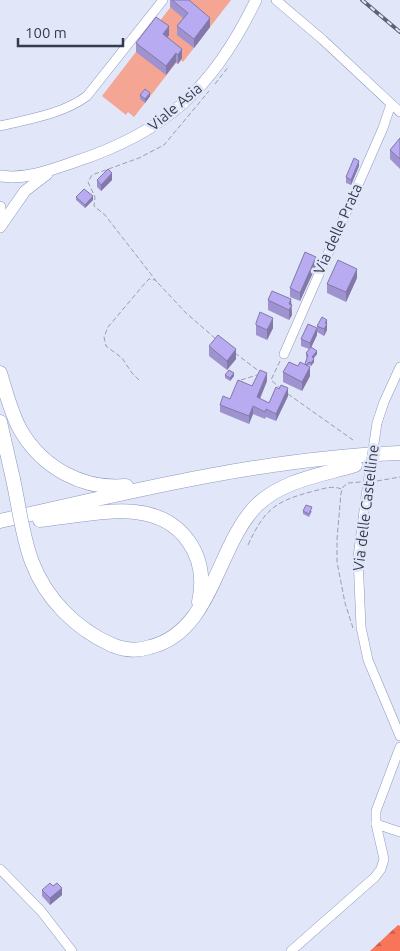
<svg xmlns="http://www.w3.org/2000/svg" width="400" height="951" viewBox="0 0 400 951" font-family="Ubuntu,sans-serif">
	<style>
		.forest { fill: url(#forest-firs) }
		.green { fill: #f4a594 }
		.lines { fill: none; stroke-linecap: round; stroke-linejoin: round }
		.minor-casing { stroke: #8c97c0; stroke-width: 10 }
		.major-casing { stroke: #8c97c0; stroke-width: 12 }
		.highway-casing { stroke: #8c97c0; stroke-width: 15 }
		.path { stroke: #999fb1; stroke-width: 1; stroke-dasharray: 5 2.5; stroke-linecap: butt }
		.minor { stroke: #fff; stroke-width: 9 }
		.major { stroke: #fff; stroke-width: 11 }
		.highway { stroke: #fff; stroke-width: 14 }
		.rail-casing { stroke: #5d6274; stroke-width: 4 }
		.rail { stroke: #e1e7f9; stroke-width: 2; stroke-dasharray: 5.5; stroke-linecap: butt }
		.minor-bridge-casing { stroke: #8c97c0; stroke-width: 10; stroke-linecap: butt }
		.highway-bridge-casing { stroke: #8c97c0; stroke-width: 15; stroke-linecap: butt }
		.minor-bridge { stroke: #fff; stroke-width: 9 }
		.highway-bridge { stroke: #fff; stroke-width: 14 }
		.wall { fill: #9f93cf }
		.shaded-wall { fill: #8278a9 }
		.building { fill: #b9abf1; stroke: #8278a9 }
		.labels { text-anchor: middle; stroke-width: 5; stroke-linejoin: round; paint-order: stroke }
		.street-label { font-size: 15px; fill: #363b4d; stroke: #e1e7f9 }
	</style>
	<defs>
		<pattern id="forest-firs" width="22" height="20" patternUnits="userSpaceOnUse" patternTransform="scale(1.25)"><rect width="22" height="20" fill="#f8755a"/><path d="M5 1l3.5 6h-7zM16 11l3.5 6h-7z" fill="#ca614d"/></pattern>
	</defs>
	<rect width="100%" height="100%" fill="#e1e7f9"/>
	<path class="forest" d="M398,925L400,926V951H370Z"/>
	<path class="green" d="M176,0H231L183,62L181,60L178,64L176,63L134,117L128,112L126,115L102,96Z"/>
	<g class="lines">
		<g class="minor-casing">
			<g id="minor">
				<path d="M276,0L323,40L400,112"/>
				<path d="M0,126C29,119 63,114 87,96L163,0"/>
				<path d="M284,354L383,128L391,104"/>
				<path d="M377,423L384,402L400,367"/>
				<path d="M365,503L358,557L361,627L368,660L400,736"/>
				<path d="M376,824L400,832"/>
				<path d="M0,869L41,911L72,951"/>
				<path d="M291,951L375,877L381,869L384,859L376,824V811L400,747"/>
			</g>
		</g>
		<g class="major-casing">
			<g id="major">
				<path d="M0,176C25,180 51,170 74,162C167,132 214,87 256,0"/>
				<path d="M0,207V218"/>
				<path d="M0,227L25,191L47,174"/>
			</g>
		</g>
		<g class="highway-casing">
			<g id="highway">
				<path d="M0,373C6,392 11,414 21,431C43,468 83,490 126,486"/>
				<path d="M0,422L13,479"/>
				<path d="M40,520C68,517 109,509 135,512C183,517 209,556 199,602"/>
				<path d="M0,521C131,491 265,458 400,453"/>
				<path d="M112,645C124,650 138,651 150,647C213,632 216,546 257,505C283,480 322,475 355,465"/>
			</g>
		</g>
		<g class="path">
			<path d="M215,84L229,66"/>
			<path d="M157,282L105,215L94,206L95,197L88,182L92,175L139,158L164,145L209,91"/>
			<path d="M158,283L186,313L216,339"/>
			<path d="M235,353L260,372"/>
			<path d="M280,361L271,380L280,388"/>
			<path d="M139,380L132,373L122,358L106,346L104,337L108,327L146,282L149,279L155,280"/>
			<path d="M241,380L257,375"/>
			<path d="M288,394L353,440"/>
			<path d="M377,481L400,477"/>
			<path d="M248,545C265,508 276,501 314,491C323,489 332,485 341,489"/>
			<path d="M353,628L345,603L337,562V539L341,493L343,487L348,483L361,482"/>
		</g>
		<use href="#minor" class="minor"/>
		<use href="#major" class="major"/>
		<use href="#highway" class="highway"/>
		<g class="rail-casing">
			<path id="rail" d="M362,0L400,32"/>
		</g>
		<use href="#rail" class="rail"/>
		<g class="minor-bridge-casing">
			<path id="minor-bridge" d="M365,503L377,423"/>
		</g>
		<g class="highway-bridge-casing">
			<path id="highway-bridge" d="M13,479C19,506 22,536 32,562C46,599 76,629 112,645"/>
		</g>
		<use href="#minor-bridge" class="minor-bridge"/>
		<use href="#highway-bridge" class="highway-bridge"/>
	</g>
	<g class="wall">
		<path d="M170,0H189L210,27L194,48L177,35V26L183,18L170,7Z"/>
		<path d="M169,35L168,37L182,58L178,64L176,62L166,75L136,52V43Z"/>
		<path d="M140,95L150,96L145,103L140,99Z"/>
		<path d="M400,138V169L390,159V150Z"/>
		<path d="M359,166L351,185L346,183V177Z"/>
		<path d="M97,180H112L101,191L97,187Z"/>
		<path d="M76,197L93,200L85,208L76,200Z"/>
		<path d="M316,266L300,301L290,297V288Z"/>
		<path d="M357,278L346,302L327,293V284Z"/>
		<path d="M291,299L292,315L289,320L268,310V300Z"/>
		<path d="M256,323L273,328L267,340L256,335Z"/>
		<path d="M327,323V330L324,336L317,332V326Z"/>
		<path d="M317,335L311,347L317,354L314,358V362L311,366L309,365L308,366L310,376L302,391L283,382V372L298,366L305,364L307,357H306V353L309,349L301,346V339Z"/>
		<path d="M209,346L236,359L227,370L209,356Z"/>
		<path d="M225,375L234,376L230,381L225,378Z"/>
		<path d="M267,381L260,399L269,403L288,396L276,421L266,417L265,419L253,414L249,424L220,412V405L252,386Z"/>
		<path d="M303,511H312L309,517L303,514Z"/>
		<path d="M42,890L62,895L50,905L42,896Z"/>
	</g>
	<g class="shaded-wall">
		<path d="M210,18V27L194,48V39Z"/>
		<path d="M169,26V35L163,43V34Z"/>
		<path d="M182,49V58L178,64V55Z"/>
		<path d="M176,53V62L166,75V66Z"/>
		<path d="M150,93V96L145,103V99Z"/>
		<path d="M359,161V166L351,185V180Z"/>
		<path d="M112,173V180L101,191V185Z"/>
		<path d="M93,196V200L85,208V205Z"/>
		<path d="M316,257V266L300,301V293Z"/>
		<path d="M357,269V278L346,302V292Z"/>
		<path d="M291,299L292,315L289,320V304Z"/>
		<path d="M273,318V328L267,340V330Z"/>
		<path d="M327,320V330L324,336L325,323Z"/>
		<path d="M317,328V335L310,350V343Z"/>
		<path d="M236,349V359L227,370V361Z"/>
		<path d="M317,351V354L312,360V357Z"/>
		<path d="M314,359V362L311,366V363Z"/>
		<path d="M310,367V376L302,391V382Z"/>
		<path d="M234,373V376L230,381V378Z"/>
		<path d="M267,373V381L257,405V397Z"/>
		<path d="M288,388V396L276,421V414Z"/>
		<path d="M253,406V414L249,424V416Z"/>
		<path d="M62,888V895L50,905V898Z"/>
	</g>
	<g class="building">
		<path d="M172,0H189L210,18L194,39L177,26L188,13Z"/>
		<path d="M156,17L169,26L163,34L182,49L178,55L176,53L166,66L136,43Z"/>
		<path d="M145,89L150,93L145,99L140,95Z"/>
		<path d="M400,138V159L390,150Z"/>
		<path d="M354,158L359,161L351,180L346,177Z"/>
		<path d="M108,169L112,173L101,185L97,180Z"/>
		<path d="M84,189L93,196L85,205L76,197Z"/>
		<path d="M305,252L316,257L300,293L290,288Z"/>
		<path d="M338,260L357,269L346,292L327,284Z"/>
		<path d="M272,291L291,299L289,304L292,305L289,310L268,300Z"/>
		<path d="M260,312L273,318L267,330L256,325V323Z"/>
		<path d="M322,317L327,320L325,323L327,324L324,329L317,326Z"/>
		<path d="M308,324L317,328L310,343L301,339Z"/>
		<path d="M218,335L236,349L227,361L209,346Z"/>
		<path d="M311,347L317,351L312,357L314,359L311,363L309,362L306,365L305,364L308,355L306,353Z"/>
		<path d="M289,362L298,366L300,362L310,367L302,382L283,372Z"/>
		<path d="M229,370L234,373L230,378L225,375Z"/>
		<path d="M260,370L267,373L257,397L269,403L276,387L279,389L281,385L288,388L276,414L266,409L265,412L253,406L249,416L220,405L223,396L230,399L238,380L252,386Z"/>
		<path d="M306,505L312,507L309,514L303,511Z"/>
		<path d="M50,883L53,886L57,883L62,888L50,898L42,890Z"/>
	</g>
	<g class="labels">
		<g class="street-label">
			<text transform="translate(175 107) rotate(-40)" y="5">Viale Asia</text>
			<text transform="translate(338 229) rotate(-66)" y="5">Via delle Prata</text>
			<text transform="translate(366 508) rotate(-83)" y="5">Via delle Castelline</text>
		</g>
	</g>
	<path d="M18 38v8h105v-8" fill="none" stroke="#363b4d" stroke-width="2.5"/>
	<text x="25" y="38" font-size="15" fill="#363b4d" stroke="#e1e7f9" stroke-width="4" paint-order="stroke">100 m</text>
</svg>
